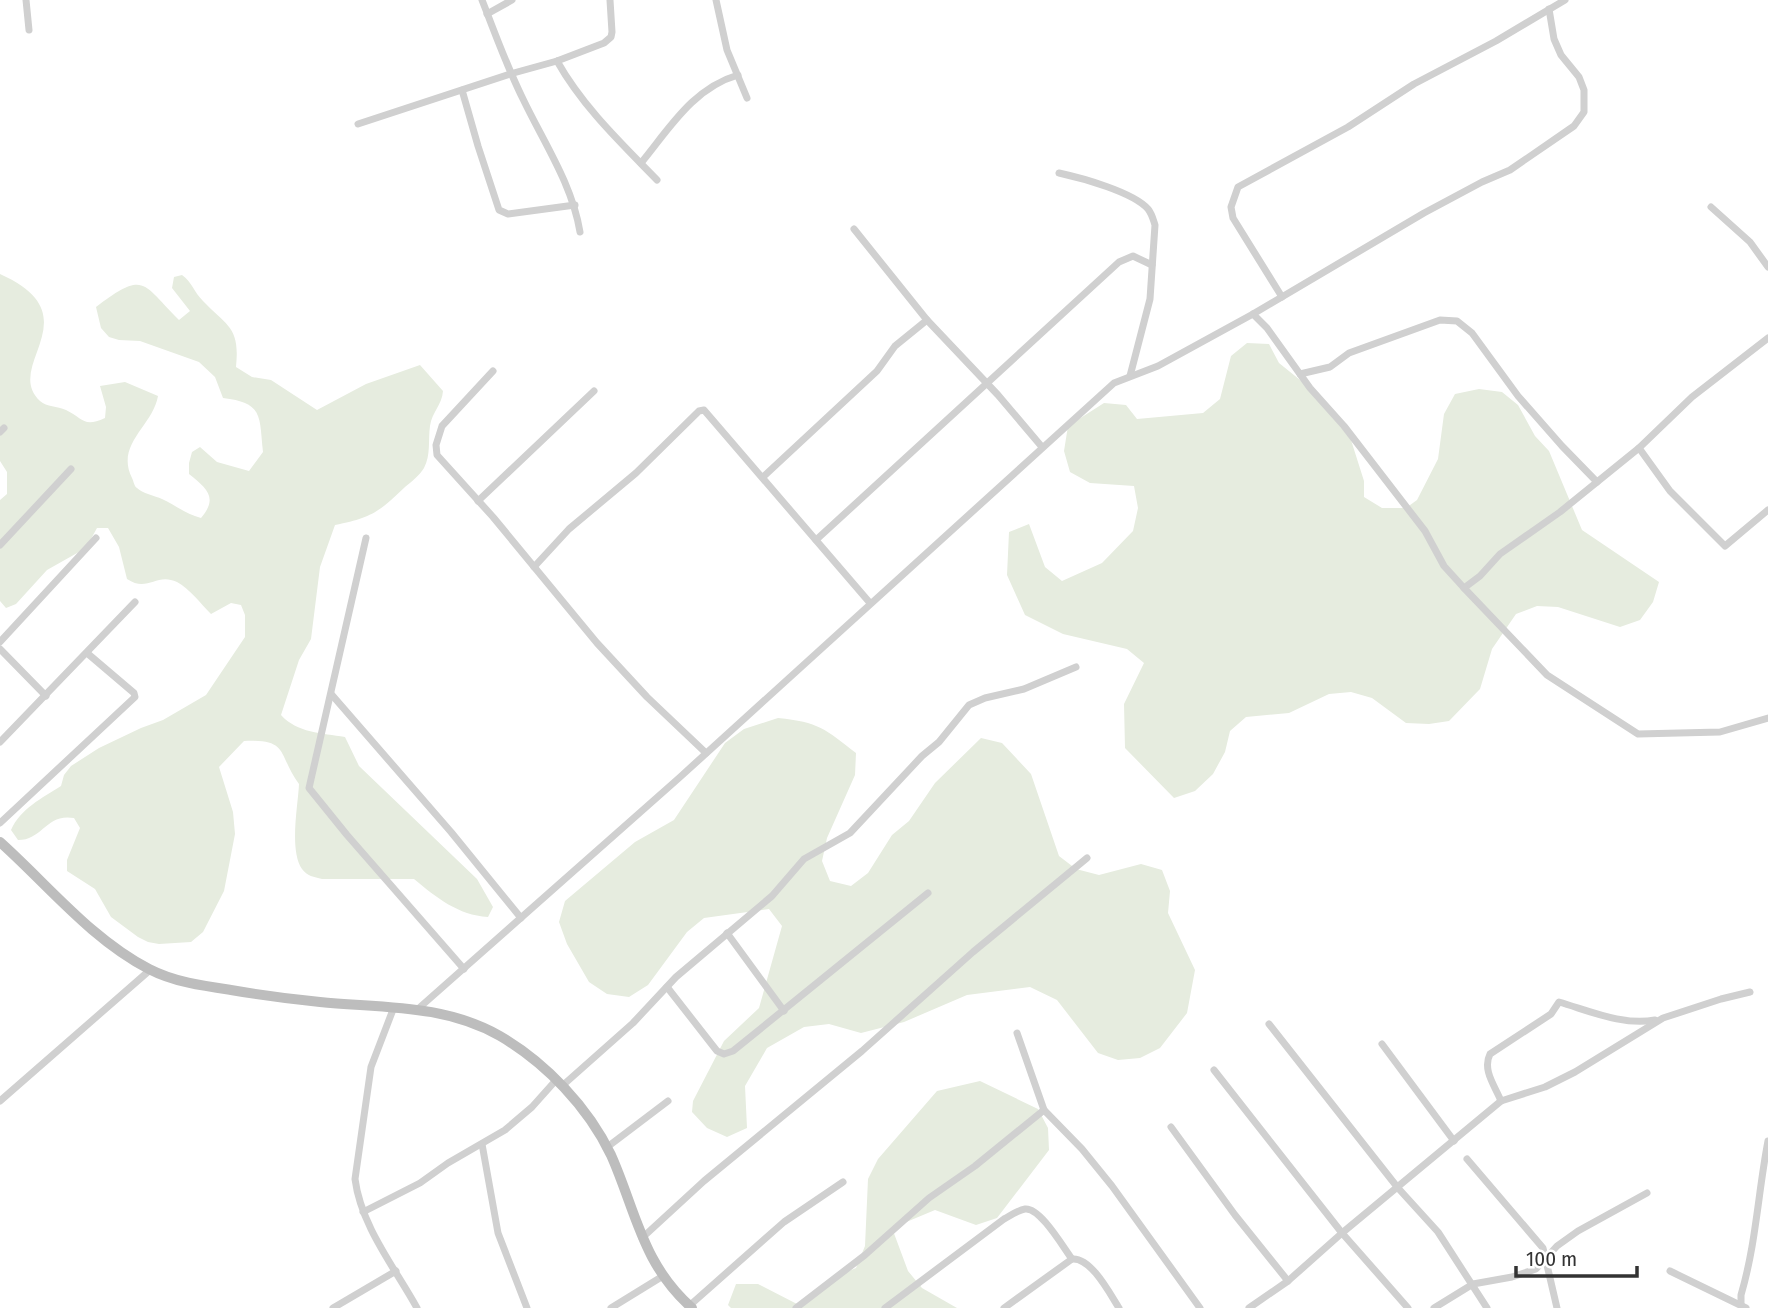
<svg xmlns="http://www.w3.org/2000/svg" width="1768" height="1308" viewBox="0 0 1768 1308" font-family="'Fira Sans Condensed',sans-serif">
	<style>
		.green { fill: #e6ecdf }
		.lines { fill: none; stroke-linecap: round; stroke-linejoin: round }
		.street { stroke: #d0d0d0; stroke-width: 7 }
		.secondary { stroke: #bdbdbd; stroke-width: 10 }
	</style>
	<rect width="100%" height="100%" fill="#fff"/>
	<g class="green">
		<path d="M0,274C94,316 2,366 40,401C47,407 57,406 66,410C83,418 83,428 105,418L106,407L100,386L125,382L158,396C153,426 115,444 132,478C134,482 134,486 137,488C142,493 155,496 162,499C175,505 186,514 201,518C219,497 206,488 189,474V463L192,452L200,447L217,462L249,471L263,452C259,416 264,403 223,398L215,377L199,362L140,341L119,340L109,337L101,328L96,307C146,269 142,284 179,320L190,311L172,288L174,277L182,275C192,282 194,292 203,301C228,327 240,327 236,367L252,377L271,380L317,410L366,384L420,365L443,391C442,405 432,412 430,426C428,440 431,455 424,468C420,475 411,482 405,487C379,512 371,518 335,525L320,567L311,639L299,660L281,715C297,733 322,733 345,737L359,766L477,879L493,907L488,917C458,915 437,898 414,879H322C314,877 307,876 302,869C289,850 298,806 299,784C277,754 290,739 244,741L219,767L233,812L235,834L224,891L203,932L191,942L159,944L148,942L138,937L111,917L95,889L67,871V860L80,828L74,818C46,813 43,840 18,840L11,830C20,809 42,798 61,786L64,775L71,766L99,748L141,728L163,720L206,695L245,637V615L241,605L231,603L211,614C201,604 189,588 177,582C156,572 148,593 127,579L119,547L108,528H97L86,548L47,570L16,604L6,608L0,601V500L7,494V472L0,461Z"/>
		<path d="M1247,343L1269,344L1279,363L1310,388L1351,440L1364,481V497L1382,508H1406L1417,500L1438,459L1444,414L1455,394L1479,389L1502,392L1518,405L1535,436L1549,451L1582,530L1659,582L1653,602L1640,620L1620,627L1558,607L1537,606L1516,614L1492,649L1480,689L1449,721L1429,724L1406,723L1372,698L1351,692L1329,694L1289,713L1246,717L1230,731L1225,752L1213,774L1195,791L1174,798L1125,748L1124,704L1144,663L1127,649L1063,634L1025,615L1007,575L1009,532L1029,524L1045,567L1062,581L1102,563L1133,531L1138,508L1134,486L1090,483L1070,472L1064,451L1068,426L1104,403L1126,405L1137,419L1203,413L1220,399L1231,356Z"/>
		<path d="M778,718C819,722 825,729 856,753L855,775L827,838L822,861L830,881L851,886L868,873L892,835L909,821L935,783L981,738L1002,743L1031,774L1059,856L1076,869L1099,875L1141,864L1162,870L1170,891L1168,913L1195,970L1187,1013L1160,1048L1140,1058L1118,1060L1098,1053L1057,1000L1030,987L967,995L904,1022L861,1033L829,1024L804,1027L767,1048L745,1086L747,1128L727,1137L707,1128L692,1112L693,1101L724,1041L759,1008L782,926L769,909L704,918L687,932L648,985L629,997L607,994L589,982L567,944L559,922L565,901L635,842L674,820L725,743L744,729Z"/>
		<path d="M980,1081L1038,1109L1048,1128L1049,1150L997,1218L976,1225L935,1210L892,1228L908,1271L922,1288L957,1308H731L728,1305L736,1284H758L797,1304L832,1278L856,1268L865,1246L868,1179L878,1159L937,1091Z"/>
	</g>
	<g class="lines">
		<g class="street">
			<path d="M26,0L29,30"/>
			<path d="M482,0C495,33 507,67 523,99C544,143 572,184 580,232"/>
			<path d="M716,0L727,50L747,98"/>
			<path d="M487,14L512,0"/>
			<path d="M557,61C583,107 620,142 657,180"/>
			<path d="M462,90L478,146L499,210L508,214L575,205"/>
			<path d="M358,124L510,74L557,61L604,43L611,37L612,32L610,0"/>
			<path d="M641,163C669,129 693,88 738,75"/>
			<path d="M1059,173C1082,178 1133,192 1148,209C1152,214 1153,219 1155,225L1150,299L1130,376"/>
			<path d="M1711,207L1750,242L1768,267"/>
			<path d="M854,229L927,320L998,395L1042,447"/>
			<path d="M1282,297L1233,218L1231,207L1238,187L1348,127L1414,84L1496,41L1565,0"/>
			<path d="M1253,314L1267,328L1310,388L1344,426L1425,531L1444,566L1464,588L1480,576L1500,554L1560,512L1639,448L1692,397L1768,338"/>
			<path d="M493,371L442,426L436,445L437,455L493,517L597,643L647,697L706,753"/>
			<path d="M1300,374L1330,367L1349,353L1440,320L1457,321L1472,333L1518,396L1562,446L1597,482"/>
			<path d="M0,432L4,428"/>
			<path d="M1639,448L1670,491L1725,546L1768,510"/>
			<path d="M763,477L877,371L895,346L927,320"/>
			<path d="M478,501L594,391"/>
			<path d="M366,538L309,788L347,835L464,969"/>
			<path d="M816,540L1119,262L1133,256L1152,265"/>
			<path d="M0,545L71,469"/>
			<path d="M534,567L569,529L636,473L699,411L704,410L870,603"/>
			<path d="M1464,588L1547,675L1638,734L1720,732L1768,718"/>
			<path d="M0,642L96,538"/>
			<path d="M0,649L46,696"/>
			<path d="M332,695L451,832L521,918"/>
			<path d="M0,742L135,602"/>
			<path d="M0,823L135,697L134,693L87,653"/>
			<path d="M727,933L784,1011"/>
			<path d="M667,987L717,1051L724,1054L733,1051L928,893"/>
			<path d="M394,1007L371,1067L355,1179C361,1226 395,1268 417,1308"/>
			<path d="M419,1008L679,778L1114,383L1158,366L1253,314L1424,213L1482,182L1510,170L1574,126L1584,112V90L1579,77L1561,55L1554,39L1549,9"/>
			<path d="M1269,1024L1398,1188L1438,1232L1487,1308"/>
			<path d="M1017,1033L1044,1110L1082,1149L1112,1186L1200,1308"/>
			<path d="M1382,1044L1454,1141"/>
			<path d="M1214,1070L1342,1233L1408,1308"/>
			<path d="M562,1086L633,1023L676,977L772,896L804,859L850,833L922,756L939,742L969,705L985,698L1024,689L1076,667"/>
			<path d="M0,1101L150,970"/>
			<path d="M1501,1101C1495,1086 1482,1070 1490,1054L1551,1014L1559,1002C1590,1011 1623,1026 1655,1020"/>
			<path d="M1171,1127L1235,1215L1288,1281"/>
			<path d="M482,1144L498,1233L527,1308"/>
			<path d="M606,1148L668,1101"/>
			<path d="M1467,1159L1543,1248L1557,1308"/>
			<path d="M363,1212L420,1183L448,1163L505,1130L532,1107L557,1079"/>
			<path d="M642,1238L704,1181L862,1051L973,952L1087,858"/>
			<path d="M1670,1271L1746,1308"/>
			<path d="M1741,1305V1295C1756,1244 1758,1193 1768,1141"/>
			<path d="M689,1306L784,1222L843,1182"/>
			<path d="M333,1308L396,1271"/>
			<path d="M611,1308L663,1276"/>
			<path d="M796,1308L865,1255L929,1198L975,1166L1044,1110"/>
			<path d="M885,1308L1004,1219C1010,1216 1018,1210 1025,1209C1040,1207 1063,1247 1072,1259"/>
			<path d="M1004,1308L1072,1259C1091,1257 1110,1294 1119,1308"/>
			<path d="M1249,1308L1288,1281L1342,1233L1501,1101L1545,1087L1575,1072L1663,1018L1721,999L1750,992"/>
			<path d="M1434,1308L1473,1284L1512,1277L1536,1269L1557,1246L1578,1231L1647,1193"/>
		</g>
		<path class="secondary" d="M0,842C48,885 91,939 149,969C174,982 203,986 231,990C260,995 290,999 320,1002C382,1008 444,1004 500,1036C546,1063 588,1107 611,1155C636,1211 642,1264 692,1308"/>
	</g>
	<path d="M1516 1266v10h121v-10" fill="none" stroke="#333333" stroke-width="3.5"/>
	<text x="1526" y="1266" font-size="21" fill="#333333" stroke="#ffffff" stroke-width="5" paint-order="stroke">100 m</text>
</svg>
